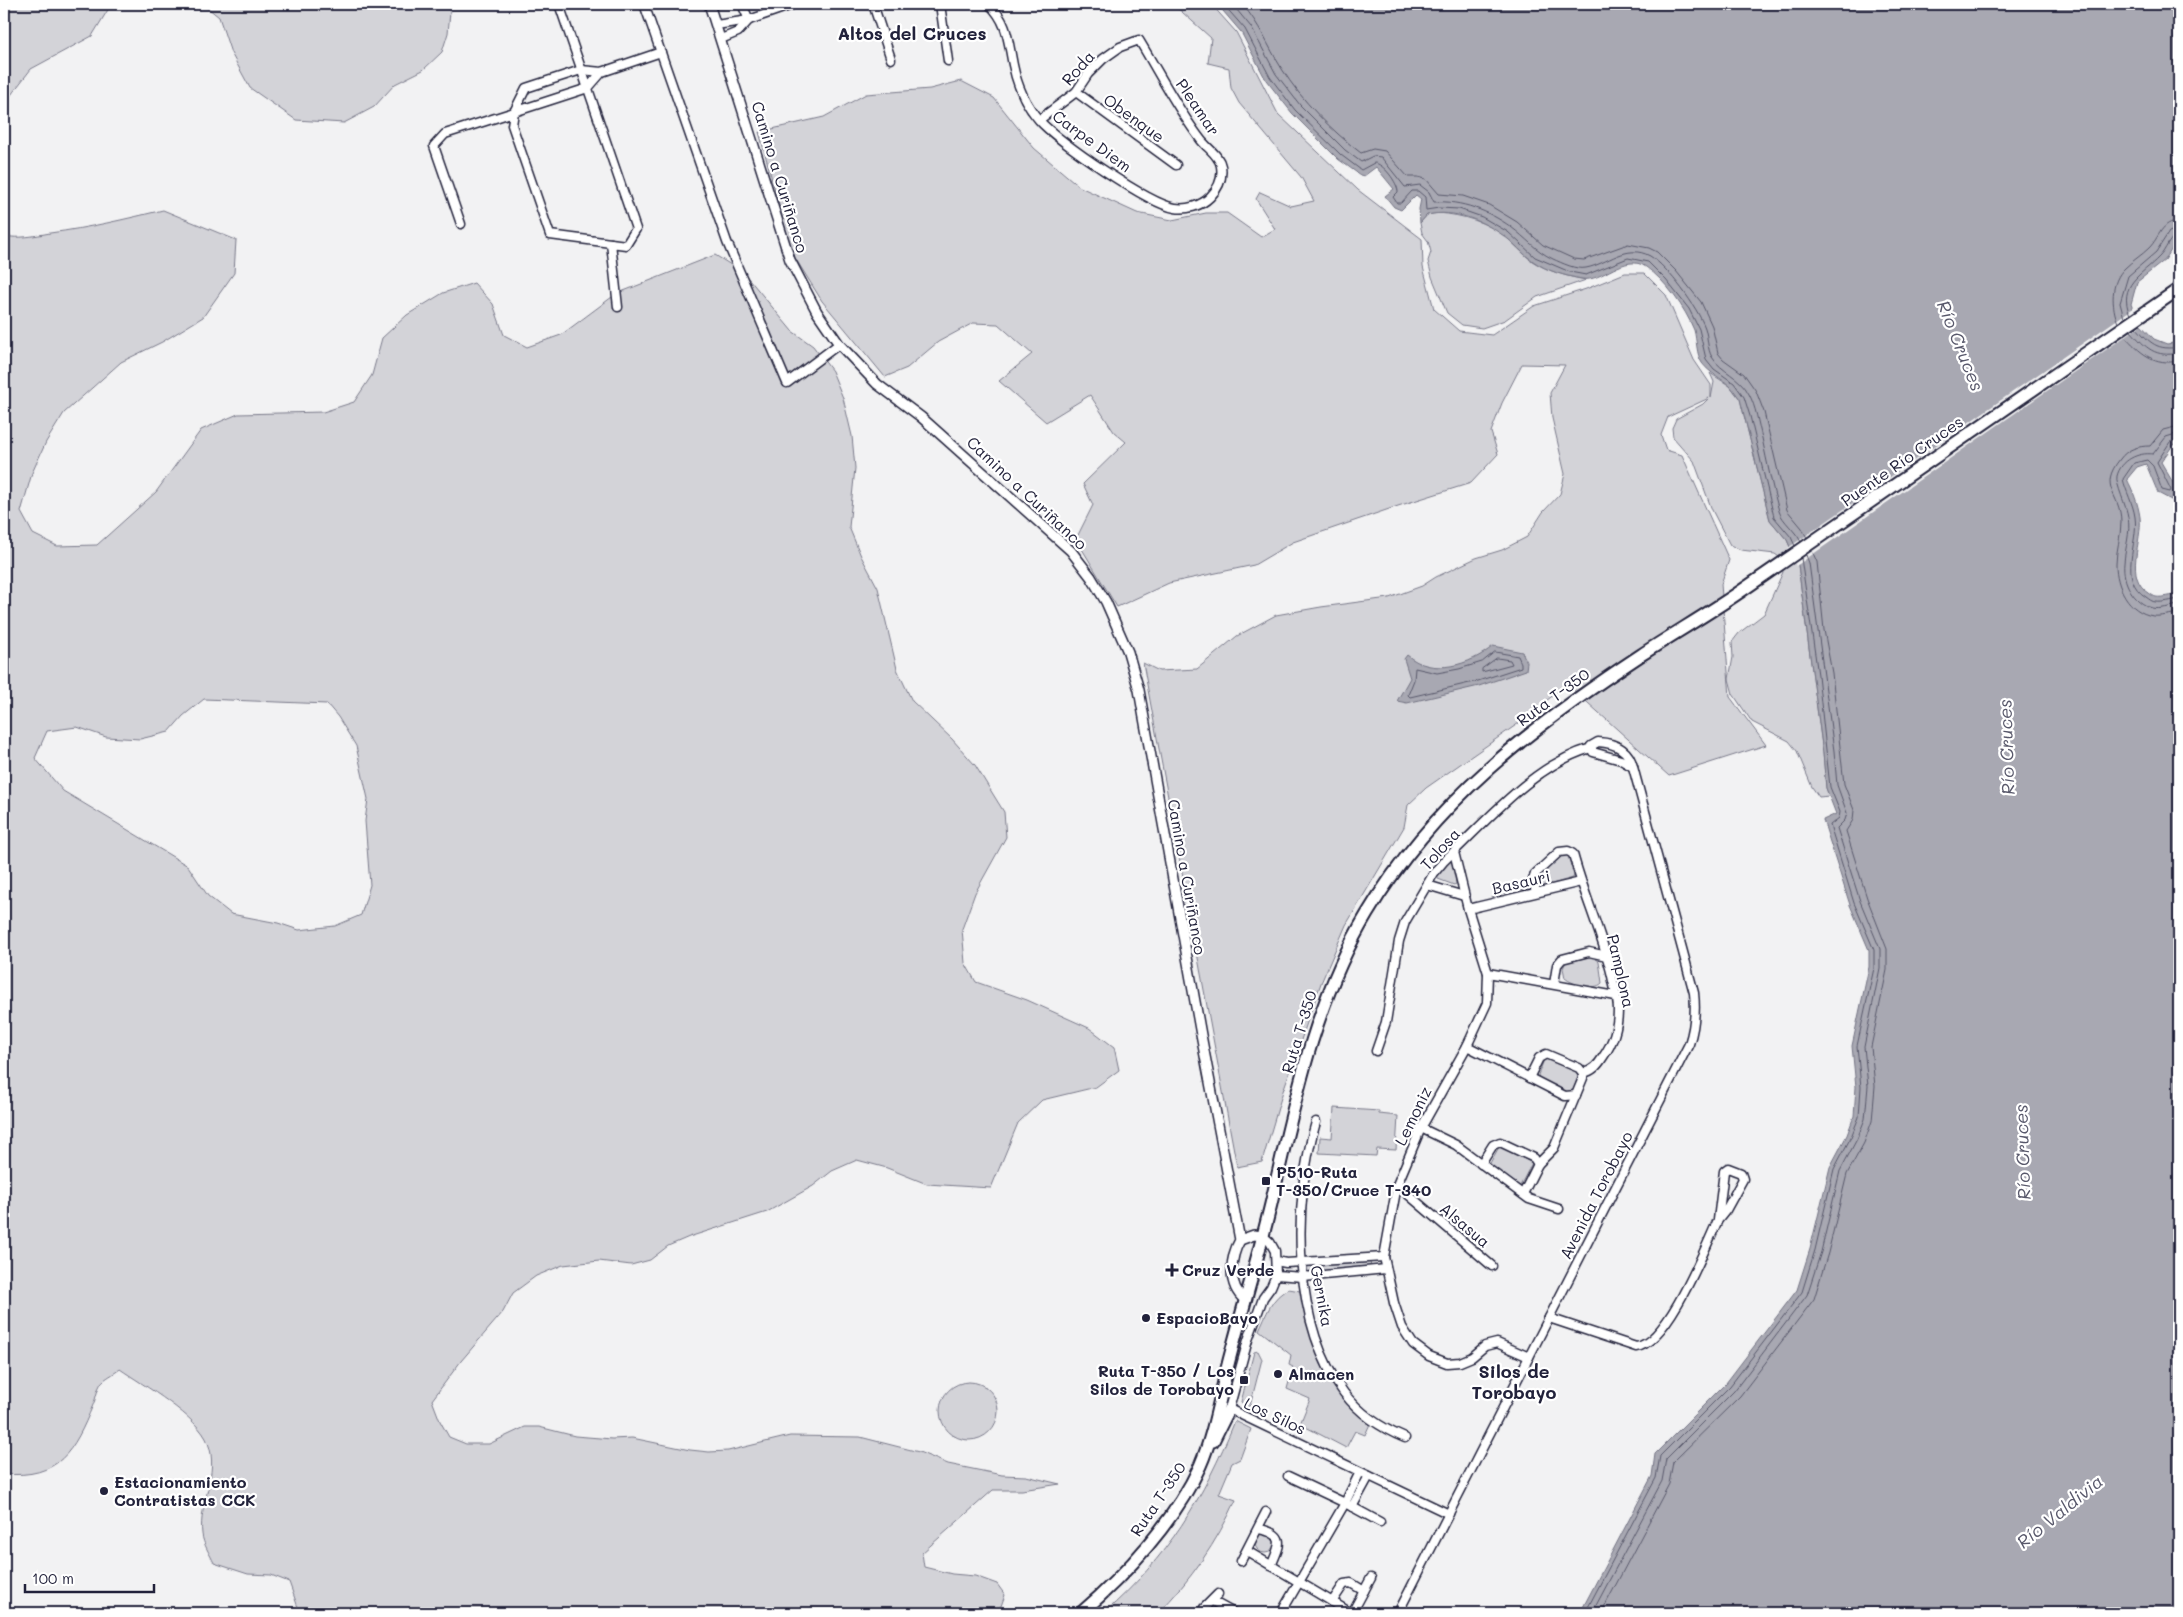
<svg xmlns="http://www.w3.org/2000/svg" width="2183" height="1617" viewBox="0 0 2183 1617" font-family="Mali,sans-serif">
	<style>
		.green { fill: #d3d3d8; stroke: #7a7a8a; fill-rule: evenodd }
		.water { fill: #a8a8b2; stroke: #727282 }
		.pier { fill: #f2f2f3 }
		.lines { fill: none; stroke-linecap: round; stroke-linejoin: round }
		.shore { stroke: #58586b; stroke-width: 1 }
		.minor-casing { stroke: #22223b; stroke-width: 11 }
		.tertiary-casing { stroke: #22223b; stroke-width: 12 }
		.primary-casing { stroke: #22223b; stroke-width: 15 }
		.minor { stroke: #fff; stroke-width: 8 }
		.tertiary { stroke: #fff; stroke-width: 9 }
		.primary { stroke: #fff; stroke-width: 11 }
		.poi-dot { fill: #22223b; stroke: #fff; stroke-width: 2 }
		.labels { text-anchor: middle; stroke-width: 4.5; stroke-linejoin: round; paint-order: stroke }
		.street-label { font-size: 16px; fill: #22223b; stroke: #fff }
		.poi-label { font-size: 16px; font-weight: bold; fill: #22223b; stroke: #fff; text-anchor: start }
		.neighbourhood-label { font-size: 18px; font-weight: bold; fill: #22223b; stroke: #fff }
		.water-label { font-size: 18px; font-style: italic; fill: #58586b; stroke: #fff }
	</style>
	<rect width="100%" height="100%" fill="#f2f2f3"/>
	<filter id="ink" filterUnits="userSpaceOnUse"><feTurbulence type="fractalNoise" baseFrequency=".02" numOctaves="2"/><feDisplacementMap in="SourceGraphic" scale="10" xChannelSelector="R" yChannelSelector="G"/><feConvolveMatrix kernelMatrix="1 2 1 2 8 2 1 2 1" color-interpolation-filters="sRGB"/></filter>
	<g filter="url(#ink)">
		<g class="green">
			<path d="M4,4H117L109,8L92,36L31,69L4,104Z"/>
			<path d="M203,4H446L450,12L448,33L442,52L423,70L395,84L374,107L344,123L296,120L250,88L231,53L219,17Z"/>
			<path d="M1173,4H1211L1236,32L1278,114L1358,190L1422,239L1423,267L1434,309L1459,331L1492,335L1534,306L1586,289L1625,273H1644L1666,295L1694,360L1711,385V398L1714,382L1710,373L1730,386L1740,399L1770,520L1787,540L1798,565L1823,753L1826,788L1829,796L1819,797L1812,787L1797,751L1789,741L1752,722L1733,694L1729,679L1733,657L1732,642L1739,633L1764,614L1783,572L1779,557L1775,554L1741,550L1730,545L1712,510L1694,461L1673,437L1672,428L1676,419L1703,404L1709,398L1668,417L1661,435L1666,450L1682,455L1729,560L1721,584L1730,697L1766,745L1669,776L1567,684L1519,723L1426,788L1408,805L1404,827L1346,925L1321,983L1283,1091L1262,1162L1237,1167L1143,663L1159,671L1197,669L1237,636L1276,615L1321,607L1389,598L1422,586L1436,577L1476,558L1502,550L1527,537L1543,512L1560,494L1565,474L1552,418L1550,393L1565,365L1522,364L1502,403L1491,432L1498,454L1471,483L1398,506L1293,542L1254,565L1169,583L1117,607L1076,539L1093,505L1083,484L1126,442L1114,432L1090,395L1046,422L999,381L1032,354L998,324L973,323L938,342L907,368L885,377L822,301L792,253L759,132L824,117L866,94L930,89L961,81L994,98L1034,148L1080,187L1137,213L1172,220L1206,213H1227L1261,237L1275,229L1256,199L1260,192L1291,206L1314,201L1301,177L1239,103L1231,88L1229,68L1208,63L1211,38Z"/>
			<path d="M163,210L236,240L234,273L203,317L162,342L121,362L64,413L46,442L32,473L21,512L33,534L57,546L97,545L156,492L201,430L238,414L323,412L354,402L372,375L382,338L407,315L443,293L474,283L493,304L504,335L527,347L561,335L616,294L715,255L744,273L792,331L813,346L832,371L843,398L852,436L855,468L849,527L861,556L878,588L897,669L912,701L952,739L975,765L1004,812L1006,837L975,893L962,929L965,963L976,982L1027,1000L1089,1028L1114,1047L1119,1070L1096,1087L1042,1100L1018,1123L991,1188L927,1184L887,1168L857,1160L832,1171L813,1186L767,1212L689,1237L668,1246L650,1260L631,1265L599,1261L563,1265L536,1276L513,1293L503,1312L461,1361L432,1400L440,1421L449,1437L466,1444H489L525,1427H539L575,1436L612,1439L632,1438L690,1450L709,1452L728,1451L790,1436L860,1437L919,1452L948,1464L1002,1475L1026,1476L1060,1484L1022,1490H993L922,1553L924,1567L952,1574L975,1576L997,1584L1005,1595L1001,1606L992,1613H300L289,1582L271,1575L248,1574L214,1563C210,1554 203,1544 202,1534C198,1504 220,1473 208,1443C199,1417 143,1385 120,1369C114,1374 105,1378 101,1383C97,1389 96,1399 93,1405C74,1451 59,1479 4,1474V236C19,239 34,236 50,233C88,228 126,219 163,210ZM204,699L327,704L338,717L356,746L368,799L365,821L370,885L361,915L335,926L299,930L278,923L231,914L208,896L188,866L63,791L35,758L47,731L77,727L106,737L140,739L169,732L183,716Z"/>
			<path d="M1438,213C1463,215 1487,222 1506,237C1515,245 1523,254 1532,261C1547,271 1568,277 1586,280L1537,297L1505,320L1482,328L1462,325L1447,313L1432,277L1428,261L1431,252L1428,241L1422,233L1420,223L1427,215Z"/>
			<path d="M1567,854L1570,856L1575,873L1573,878L1541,887L1538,885L1537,876L1561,855Z"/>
			<path d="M1451,861L1453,862L1456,884L1454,885L1438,879L1436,875Z"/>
			<path d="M1592,956L1599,961L1602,983C1595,991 1573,985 1565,978L1563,968L1566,962Z"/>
			<path d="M1548,1059L1578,1071L1579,1074L1573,1091L1566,1093L1539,1079L1538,1075L1544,1060Z"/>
			<path d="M1334,1108L1379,1111V1114L1398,1116L1396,1150L1377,1149L1376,1156L1319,1153L1320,1137L1332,1138Z"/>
			<path d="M1499,1147H1502L1532,1163L1520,1186L1489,1165Z"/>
			<path d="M1370,1262L1371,1267L1306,1272L1305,1263Z"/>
			<path d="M1289,1289L1300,1291L1321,1364L1345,1402L1370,1424L1365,1435L1355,1431L1346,1448L1300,1424L1310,1399L1287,1389L1293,1367L1289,1365L1291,1355L1259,1330C1266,1315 1272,1296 1289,1289Z"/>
			<path d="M1258,1351L1262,1359L1250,1406H1248L1241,1402L1254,1352Z"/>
			<circle cx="969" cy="1411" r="29"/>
			<path d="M1235,1421L1251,1429L1240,1459L1232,1463L1219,1494L1236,1500C1217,1542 1191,1580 1158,1613H1104C1168,1557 1203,1499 1235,1421Z"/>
			<circle cx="1265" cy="1543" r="10"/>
		</g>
		<g class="water">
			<path d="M1217,4H2179V237L2165,260L2137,282L2131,304L2138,322L2154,339L2167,344L2179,342V444L2173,445L2161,462L2175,486L2179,489V517L2173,501L2158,493L2146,464L2137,467L2127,479C2133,491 2138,503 2140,517C2143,541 2123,577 2149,593C2150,594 2155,597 2156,597C2162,598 2173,595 2179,594V1613H1580L1652,1476L1655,1454L1726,1383L1797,1290L1810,1249L1830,1167L1847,1135L1854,1116L1856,1087L1852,1046L1869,967V950L1850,905L1823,820L1836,814L1826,788L1823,753L1798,565L1787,540L1770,520L1740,399C1737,395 1734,391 1731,387C1722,378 1710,374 1702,363C1696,354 1697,340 1694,330C1685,308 1666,281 1646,267C1625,252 1602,283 1582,279C1565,276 1547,271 1533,261C1522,254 1515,243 1504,236C1482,220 1454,209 1427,215L1420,223L1419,209L1421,199L1416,195L1401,210L1394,207L1385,196L1394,189L1376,167L1364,176L1360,175L1338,159L1292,113L1266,80L1241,32Z"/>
			<path d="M1493,646L1522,652L1527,662L1526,670L1479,686L1407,703L1397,701L1410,678L1404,659L1407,655C1432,677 1471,665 1493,646Z"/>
		</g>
		<path class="pier" d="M2135,307L2143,324L1796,566L1788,548Z"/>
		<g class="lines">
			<g class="shore">
				<path d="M1223,4L1245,29L1270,77L1295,110L1341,155L1361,170L1374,163C1383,163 1398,183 1398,192L1393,197L1397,203H1401L1412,191H1418L1425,197L1426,210L1439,208L1459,209L1482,217L1508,232L1535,257L1570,272L1586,275L1628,258L1648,262L1666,280L1689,309L1699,329L1706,359L1714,369L1734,383L1744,397L1750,416L1774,517L1791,537L1795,546"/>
				<path d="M1232,4L1251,27L1276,74L1300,105L1345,150L1361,162L1373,156L1381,157L1405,187L1420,185L1429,192L1434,202C1461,200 1489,211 1511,227C1526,238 1536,251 1553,259C1562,263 1576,270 1586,268C1608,264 1626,243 1650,256C1668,267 1698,308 1705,328C1708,337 1707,349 1712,357C1721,372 1740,376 1749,394C1756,407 1758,423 1762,438C1767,462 1772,487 1779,511C1782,521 1796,531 1801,542"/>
				<path d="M1242,4C1261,26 1267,45 1282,69C1301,100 1332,131 1361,153L1373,149L1385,151L1408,177H1418L1426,179L1439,194L1463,196L1489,205L1517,222L1543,245L1574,259L1584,260L1628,244L1649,248L1657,252L1676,271L1701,302L1712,326L1718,353L1723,359L1744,374L1756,391L1764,412L1787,510L1802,528L1807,538"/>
				<path d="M2130,315C2117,284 2142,275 2159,257C2166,251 2169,236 2179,234"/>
				<path d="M2124,318L2120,303L2128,276L2156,252L2169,232L2179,228"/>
				<path d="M2118,323C2111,306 2110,282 2125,268C2132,261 2142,255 2149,248C2160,237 2161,221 2179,221"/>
				<path d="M2136,327C2150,343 2157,351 2179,347"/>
				<path d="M2131,331C2146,348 2155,358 2179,353"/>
				<path d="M2124,335C2140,353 2154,366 2179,361"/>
				<path d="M2179,426L2163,430L2150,446C2138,446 2127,449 2120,459C2097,488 2121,493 2121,522C2121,537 2116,550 2116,564C2116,586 2128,612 2153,616C2161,617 2171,614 2179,613"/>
				<path d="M2179,433L2166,437L2153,454C2138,452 2121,460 2117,476C2115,483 2127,507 2128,517C2131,533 2125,547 2124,563C2122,582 2133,602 2152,608C2160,610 2171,606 2179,605"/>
				<path d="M2179,440L2170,442L2157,462L2171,490L2170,492L2162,490L2153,466L2147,460L2134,463L2123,479C2126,492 2133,503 2135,517C2139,543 2117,579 2146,597C2149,599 2152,602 2156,602C2163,603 2172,600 2179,599"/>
				<path d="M1495,652L1518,656L1521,663V667L1478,681L1410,697L1408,695L1414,680L1415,668L1437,673L1459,669L1482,662Z"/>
				<path d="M1497,658L1510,660L1512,664L1482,672V669Z"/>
				<path d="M1585,1613L1656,1478L1660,1456L1730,1386L1802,1292L1815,1250L1834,1169L1851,1137L1859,1117L1861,1087L1857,1046L1874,968V950L1854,903L1830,825L1839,818L1840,812L1830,787L1818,675L1801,558"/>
				<path d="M1592,1613L1662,1481L1666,1459L1734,1391L1807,1295L1821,1252L1840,1171L1857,1139L1865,1119L1868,1086L1864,1047L1880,968V949L1860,901L1837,828L1845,820L1847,813L1837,785L1834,751L1809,563L1806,555"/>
				<path d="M1601,1613L1669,1484L1673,1462L1740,1396L1814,1299L1828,1253L1847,1174L1864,1143L1872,1121L1875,1086L1871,1047L1887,970V949L1867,898L1846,831L1853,820L1854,810L1844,784L1832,673L1824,630L1817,562L1812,551"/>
			</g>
			<g class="minor-casing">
				<g id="minor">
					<path d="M644,4L727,242L787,383L839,344"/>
					<path d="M742,4L749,20"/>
					<path d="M873,4L891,59"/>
					<path d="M940,4L948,61"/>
					<path d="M989,4C1008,22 1008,41 1013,65C1017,85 1026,105 1039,120C1057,141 1149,204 1175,208C1187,210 1201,206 1210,197C1218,189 1223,178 1221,166C1219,155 1208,149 1201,140C1177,109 1159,73 1139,40L1120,47L1103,59L1088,74L1076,92L1039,120"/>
					<path d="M716,25L749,20L795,4"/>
					<path d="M721,39L738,32L749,20"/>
					<path d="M602,72L588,88L514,112L526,88L581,70L602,72L661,52"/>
					<path d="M1076,92L1176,165"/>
					<path d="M461,224L434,146L445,134L514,112L512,125L550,235L626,245L636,229L559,4"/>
					<path d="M611,243L618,307"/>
					<path d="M1598,742C1615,743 1629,749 1633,767L1621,760L1593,752L1591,746Z"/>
					<path d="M1454,852L1468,909L1488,973L1487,1003L1467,1046L1421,1128L1397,1185L1384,1257L1394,1303L1402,1327L1413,1344L1429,1356L1447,1363L1460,1362L1472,1357L1485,1346L1497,1343L1529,1357"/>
					<path d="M1427,885L1464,896"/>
					<path d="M1536,892L1533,880L1535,874L1559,852L1568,851L1573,854C1584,895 1602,934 1612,976C1614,987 1618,998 1618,1010C1618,1027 1613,1043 1603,1057C1598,1065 1593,1071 1583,1073"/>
					<path d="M1468,909L1581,882"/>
					<path d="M1488,973L1616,996"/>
					<path d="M1554,984L1557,965L1562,959L1589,952L1607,956"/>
					<path d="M1467,1046L1565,1096L1576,1095"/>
					<path d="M1376,1051L1386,1022L1399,941L1405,922L1434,873L1444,861C1487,821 1533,765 1591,748"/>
					<path d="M1529,1078L1539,1058L1546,1054L1579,1068L1583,1073"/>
					<path d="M1316,1122C1292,1202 1292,1324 1344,1393C1360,1414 1381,1428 1405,1438"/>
					<path d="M1421,1128L1456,1145L1529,1199L1559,1209"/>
					<path d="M1481,1164L1493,1145L1500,1142L1534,1158L1538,1164"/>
					<path d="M1397,1185L1492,1266"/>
					<path d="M1523,1194L1538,1164L1554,1148L1583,1078V1073"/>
					<path d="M1263,1236L1270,1242L1275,1251L1276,1275L1271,1287L1263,1298L1248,1340L1229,1409L1449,1514"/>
					<path d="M1276,1261L1286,1263L1384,1257"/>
					<path d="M1276,1275L1303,1277L1386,1269"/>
					<path d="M1549,1318L1636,1347C1668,1343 1705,1248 1718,1220L1726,1210L1743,1179L1741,1173L1728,1168L1724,1171L1718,1220"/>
					<path d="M1288,1476L1345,1503L1380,1522"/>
					<path d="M1352,1507L1369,1476"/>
					<path d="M1259,1529C1287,1534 1280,1545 1271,1566"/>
					<path d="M1247,1551L1351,1613"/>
					<path d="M1241,1561L1266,1512"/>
					<path d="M1212,1601L1234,1613"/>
					<path d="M1332,1602L1344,1584L1351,1583L1364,1591"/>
					<path d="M1202,1613L1204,1608L1218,1594"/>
					<path d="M1281,1613L1345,1503L1360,1472"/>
					<path d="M1352,1613L1371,1578"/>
					<path d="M1398,1613L1689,1044C1695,1026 1696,1011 1694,993L1633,767"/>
				</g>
			</g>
			<g class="tertiary-casing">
				<g id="tertiary">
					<path d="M709,4L790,260L817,312L839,344L877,384L921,417L1071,551L1091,577L1106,602L1128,652L1139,690L1201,1035L1240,1240C1230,1258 1227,1285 1245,1300"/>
					<path d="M1240,1240L1254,1235L1263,1236"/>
				</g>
			</g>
			<g class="primary-casing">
				<g id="primary">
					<path d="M1213,1441L1229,1409"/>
					<path d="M1081,1613C1126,1574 1175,1521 1200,1466C1215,1432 1221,1389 1231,1353C1244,1303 1259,1254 1271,1204C1294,1105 1314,1002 1367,914C1435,800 1532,727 1641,655C1676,632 1713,611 1747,587C1892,488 2035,388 2179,289"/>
				</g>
			</g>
			<use href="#minor" class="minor"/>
			<use href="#tertiary" class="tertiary"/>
			<use href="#primary" class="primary"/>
		</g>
	</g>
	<g class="poi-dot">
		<rect x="1261" y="1176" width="10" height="10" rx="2.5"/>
		<path d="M1169.5 1262.5h5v5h5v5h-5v5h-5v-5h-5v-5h5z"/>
		<circle cx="1146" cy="1318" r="5"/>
		<circle cx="1278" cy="1374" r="5"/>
		<rect x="1239" y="1375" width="10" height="10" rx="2.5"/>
		<circle cx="104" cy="1491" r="5"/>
	</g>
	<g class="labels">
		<g class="street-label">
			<text transform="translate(1078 68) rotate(-48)" y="6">Roda</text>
			<text transform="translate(1198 107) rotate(56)" y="6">Pleamar</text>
			<text transform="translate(1134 118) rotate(36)" y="6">Obenque</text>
			<text transform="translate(1092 141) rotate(36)" y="6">Carpe Diem</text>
			<text transform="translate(780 177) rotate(73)" y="6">Camino a Curiñanco</text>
			<text transform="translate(1902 461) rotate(-35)" y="6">Puente Río Cruces</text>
			<text transform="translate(1027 493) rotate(43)" y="6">Camino a Curiñanco</text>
			<text transform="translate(1553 697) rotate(-36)" y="6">Ruta T-350</text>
			<text transform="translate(1440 849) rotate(-48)" y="6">Tolosa</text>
			<text transform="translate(1187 877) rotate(80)" y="6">Camino a Curiñanco</text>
			<text transform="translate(1521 882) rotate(-13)" y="6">Basauri</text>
			<text transform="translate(1621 971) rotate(77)" y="6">Pamplona</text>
			<text transform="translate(1299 1032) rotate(-73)" y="6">Ruta T-350</text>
			<text transform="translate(1413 1116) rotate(-64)" y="6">Lemoniz</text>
			<text transform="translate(1596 1195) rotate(-63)" y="6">Avenida Torobayo</text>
			<text transform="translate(1465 1225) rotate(40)" y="6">Alsasua</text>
			<text transform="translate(1322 1296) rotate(79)" y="6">Gernika</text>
			<text transform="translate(1275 1416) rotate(25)" y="6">Los Silos</text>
			<text transform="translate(1158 1499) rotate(-56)" y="6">Ruta T-350</text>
		</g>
		<g class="poi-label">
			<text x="1276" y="1178">P510-Ruta<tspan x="1276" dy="18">T-350/Cruce T-340</tspan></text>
			<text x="1182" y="1276">Cruz Verde</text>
			<text x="1156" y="1324">EspacioBayo</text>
			<text x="1234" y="1377" text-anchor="end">Ruta T-350 / Los<tspan x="1234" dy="18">Silos de Torobayo</tspan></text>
			<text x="1288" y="1380">Almacen</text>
			<text x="114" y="1488">Estacionamiento<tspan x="114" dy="18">Contratistas CCK</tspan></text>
		</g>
		<g class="neighbourhood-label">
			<text x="912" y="40">Altos del Cruces</text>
			<text x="1514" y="1378">Silos de<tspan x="1514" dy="21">Torobayo</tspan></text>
		</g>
		<g class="water-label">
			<text transform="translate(1960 346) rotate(68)" y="6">Río Cruces</text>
			<text transform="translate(2007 747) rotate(-92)" y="6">Río Cruces</text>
			<text transform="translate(2023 1152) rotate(-92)" y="6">Río Cruces</text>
			<text transform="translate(2060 1512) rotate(-39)" y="6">Río Valdivia</text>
		</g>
	</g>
	<rect width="2183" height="1617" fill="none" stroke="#fff" stroke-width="20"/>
	<rect x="10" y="10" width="2163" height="1597" fill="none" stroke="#22223b" stroke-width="2" filter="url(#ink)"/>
	<path d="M25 1584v8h129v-8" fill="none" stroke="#22223b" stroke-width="2.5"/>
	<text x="32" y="1584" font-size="15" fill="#22223b" stroke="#ffffff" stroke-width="4" paint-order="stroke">100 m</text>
</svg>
